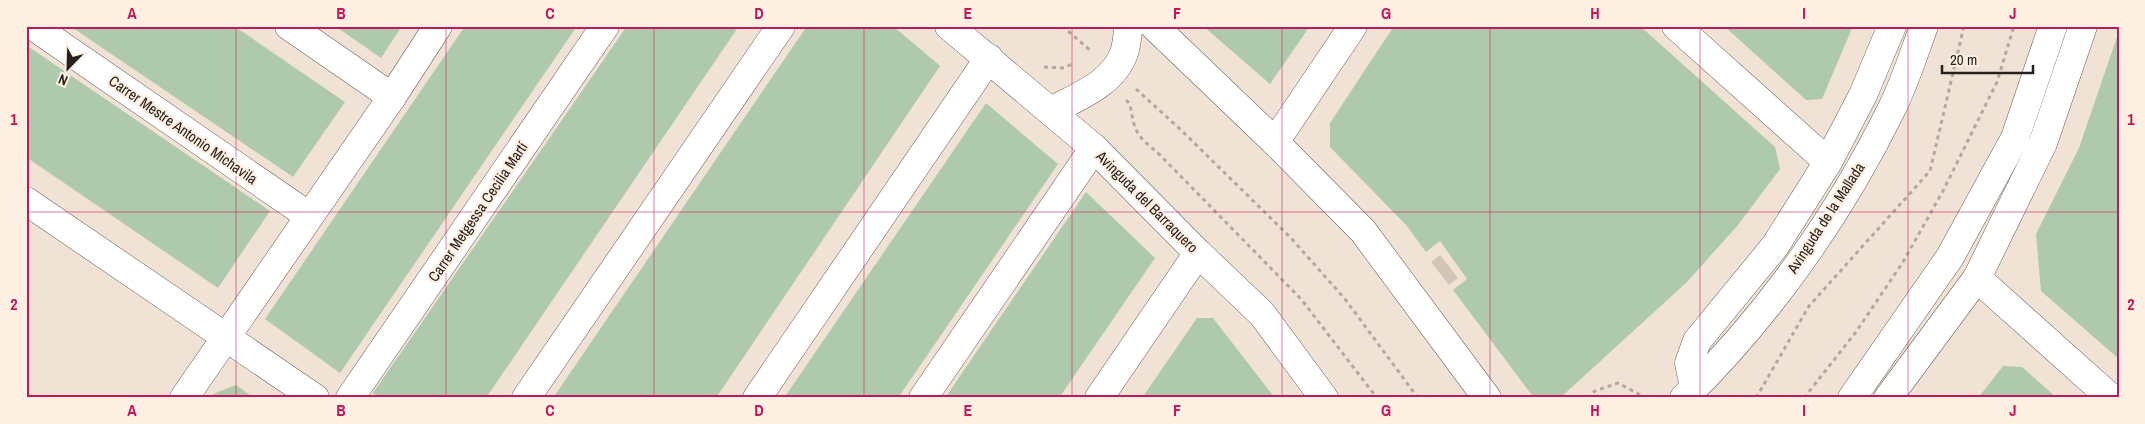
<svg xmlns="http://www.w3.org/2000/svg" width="2145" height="424" viewBox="0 0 2145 424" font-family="'Archivo Narrow',sans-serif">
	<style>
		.green { fill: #afc9ad }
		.building { fill: #d1c5b7 }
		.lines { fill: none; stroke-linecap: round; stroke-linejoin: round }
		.minor-casing { stroke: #6a5f54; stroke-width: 29 }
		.path { stroke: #b3a89e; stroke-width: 3; stroke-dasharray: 4 4; stroke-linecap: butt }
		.minor { stroke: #fff; stroke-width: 28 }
		.grid { fill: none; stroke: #c2185b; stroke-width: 1; stroke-opacity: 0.55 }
		.labels { text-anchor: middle; stroke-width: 5; stroke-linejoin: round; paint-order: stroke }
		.street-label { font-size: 15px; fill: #26211c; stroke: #fdf0e3 }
		.neatline { fill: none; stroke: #c2185b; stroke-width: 2 }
		.grid-label { font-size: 16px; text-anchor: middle; font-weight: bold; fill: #c2185b }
	</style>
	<rect width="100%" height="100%" fill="#f0e3d6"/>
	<g class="green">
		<path d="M70,26H234L345,102L293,177Z"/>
		<path d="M335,26H402L381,58Z"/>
		<path d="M465,26H577L340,373L265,319Z"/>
		<path d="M627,26H739L486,398H379L373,393Z"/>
		<path d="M807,26H893L940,66L716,398H553Z"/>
		<path d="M1203,26H1310L1270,84Z"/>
		<path d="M1394,26H1640L1775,147L1780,169L1738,225L1687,282L1560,398H1534L1453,290L1467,279L1440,241L1426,252L1406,225L1330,147V123Z"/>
		<path d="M1724,26H1853L1822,99L1806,100Z"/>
		<path d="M2119,31V359L2041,291L2036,234L2079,148Z"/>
		<path d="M26,45L270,211L218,288L26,157Z"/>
		<path d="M986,103L1058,164L898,398H784Z"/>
		<path d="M1086,192L1155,258L1059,398H945Z"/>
		<path d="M1197,318H1213L1275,398H1142Z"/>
		<path d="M2003,366L2022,367L2057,398H1978Z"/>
		<path d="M236,385L254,398H211L213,394Z"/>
	</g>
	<path class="building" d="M1440,255L1458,278L1449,285L1431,262Z"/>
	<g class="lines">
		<g class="minor-casing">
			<g id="minor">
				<path d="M33,26L309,216"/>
				<path d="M289,26L392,97"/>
				<path d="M949,26L1094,148L1198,253L1262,314L1324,398"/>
				<path d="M1154,26L1275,142L1363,231L1487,398"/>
				<path d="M1676,26L1828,162"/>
				<path d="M1051,111C1077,97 1113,84 1124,53C1127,45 1127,35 1129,26"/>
				<path d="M1275,142L1353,26"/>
				<path d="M26,201L315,398"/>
				<path d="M1977,278L2111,398"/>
				<path d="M1694,388L1689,363L1697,341L1775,246L1828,162L1863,95L1892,26"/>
				<path d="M184,398L392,97L438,26"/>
				<path d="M350,398L605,26"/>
				<path d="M526,398L781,26"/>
				<path d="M757,398L989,58"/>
				<path d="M923,398L1094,148"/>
				<path d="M1099,398L1198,253"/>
				<path d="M1684,398C1769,315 1840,214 1892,108C1905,82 1914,53 1924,26"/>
				<path d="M1852,398L1950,257L2015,138L2053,26"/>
				<path d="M1888,398L1977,278L2043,143L2083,26"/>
			</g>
		</g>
		<g class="path">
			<path d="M1062,26L1091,51"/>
			<path d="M1044,67L1064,68L1072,64"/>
			<path d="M1136,89L1181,130L1292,239L1345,299L1418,398"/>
			<path d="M1126,100L1130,104C1135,135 1137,135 1160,155L1301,299L1377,398"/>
			<path d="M1587,398L1595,391L1618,383L1646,398"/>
			<path d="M1756,398L1809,306L1930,171L1964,26"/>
			<path d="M1804,398L1856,332L1903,262L1943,191L1997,82L2014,26"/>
		</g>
		<use href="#minor" class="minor"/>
	</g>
	<path class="grid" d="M236,26V398M446,26V398M654,26V398M864,26V398M1072,26V398M1282,26V398M1490,26V398M1700,26V398M1908,26V398M26,212H2119"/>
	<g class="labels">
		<g class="street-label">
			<text transform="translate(183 130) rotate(35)" y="5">Carrer Mestre Antonio Michavila</text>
			<text transform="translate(1147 202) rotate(45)" y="5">Avinguda del Barraquero</text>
			<text transform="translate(478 212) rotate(-56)" y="5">Carrer Metgessa Cecilia Martí</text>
			<text transform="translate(1826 218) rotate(-57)" y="5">Avinguda de la Mallada</text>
		</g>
	</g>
	<rect width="2145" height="424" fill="none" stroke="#fdf0e3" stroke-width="55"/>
	<g transform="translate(68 68) rotate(203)" stroke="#fdf0e3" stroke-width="4" paint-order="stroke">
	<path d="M0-4L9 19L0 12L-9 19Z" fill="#26211c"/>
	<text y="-8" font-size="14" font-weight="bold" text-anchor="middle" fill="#26211c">N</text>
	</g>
	<path d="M1942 65v8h91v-8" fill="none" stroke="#26211c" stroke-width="2.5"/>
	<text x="1950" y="65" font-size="15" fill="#26211c" stroke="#fdf0e3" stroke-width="4" paint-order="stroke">20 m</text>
	<rect x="28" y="28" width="2090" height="368" class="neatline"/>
	<g class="grid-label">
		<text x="132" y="19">A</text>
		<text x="341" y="19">B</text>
		<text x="550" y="19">C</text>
		<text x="759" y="19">D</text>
		<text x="968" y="19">E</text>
		<text x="1177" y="19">F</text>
		<text x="1386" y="19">G</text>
		<text x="1595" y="19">H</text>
		<text x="1804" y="19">I</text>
		<text x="2013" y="19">J</text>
		<text x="14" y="125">1</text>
		<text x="2131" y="125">1</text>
		<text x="14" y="310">2</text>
		<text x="2131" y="310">2</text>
		<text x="132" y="416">A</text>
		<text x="341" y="416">B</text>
		<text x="550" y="416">C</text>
		<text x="759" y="416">D</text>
		<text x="968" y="416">E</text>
		<text x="1177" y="416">F</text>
		<text x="1386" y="416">G</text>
		<text x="1595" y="416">H</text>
		<text x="1804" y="416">I</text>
		<text x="2013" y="416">J</text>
	</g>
</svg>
